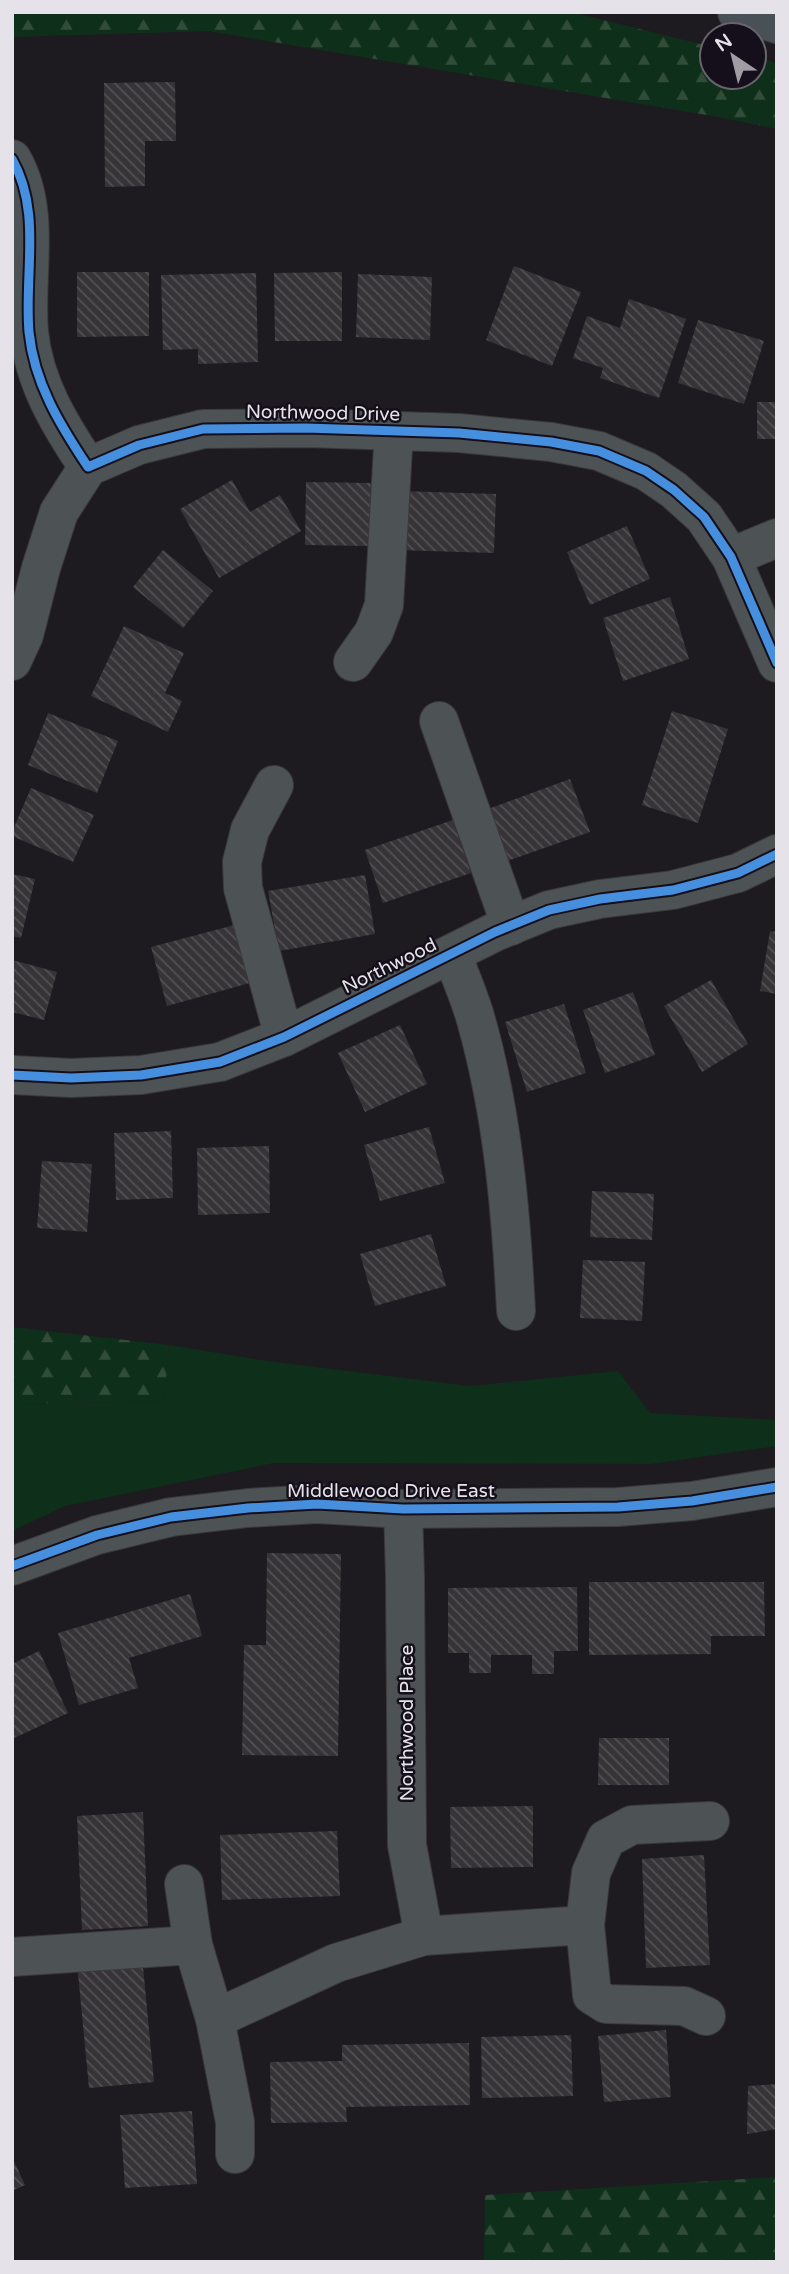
<svg xmlns="http://www.w3.org/2000/svg" width="789" height="2274" viewBox="0 0 789 2274" font-family="'Varela Round',sans-serif">
	<style>
		.grass { fill: #0e2f19 }
		.forest { fill: url(#forest-firs) }
		.building { fill: url(#building-back-hatch) }
		.lines { fill: none; stroke-linecap: round; stroke-linejoin: round }
		.minor-casing { stroke: #3a383b; stroke-width: 40 }
		.major-casing { stroke: #3a383b; stroke-width: 40 }
		.minor { stroke: #4d5355; stroke-width: 38 }
		.major { stroke: #485256; stroke-width: 38 }
		.cycleway-casing { stroke: #140f1a; stroke-width: 13 }
		.cycleway { stroke: #468fdf; stroke-width: 9 }
		.labels { text-anchor: middle; stroke-width: 5; stroke-linejoin: round; paint-order: stroke }
		.street-label { font-size: 19px; fill: #e5e2e9; stroke: #140f1a }
	</style>
	<defs>
		<pattern id="forest-firs" width="22" height="20" patternUnits="userSpaceOnUse" patternTransform="scale(1.75)"><rect width="22" height="20" fill="#0e2f19"/><path d="M5 1l3.5 6h-7zM16 11l3.5 6h-7z" fill="#314d3a"/></pattern>
		<pattern id="building-back-hatch" width="6" height="6" patternUnits="userSpaceOnUse" patternTransform="scale(1.75)"><rect width="6" height="6" fill="#373438"/><path d="M-1 5l2 2M0 0l6 6M5-1l2 2" fill="none" stroke="#545155"/></pattern>
	</defs>
	<rect width="100%" height="100%" fill="#1e1b20"/>
	<path class="grass" d="M169,1345L267,1361L470,1386L618,1371L650,1413L777,1420V1446L651,1464L274,1463L65,1506L12,1531V1404L164,1401Z"/>
	<g class="forest">
		<path d="M12,12H571L712,47V77H754V57L777,63V129L713,116L208,31L12,37Z"/>
		<path d="M12,1327L169,1345L164,1401L12,1404Z"/>
		<path d="M777,2177V2262H489L484,2259L485,2195Z"/>
	</g>
	<g class="building">
		<path d="M175,82L176,141H145V186L105,187L104,83Z"/>
		<path d="M514,266L581,292L552,366L486,340Z"/>
		<path d="M77,272H149V336L77,337Z"/>
		<path d="M342,272V341H275L274,273Z"/>
		<path d="M256,273L258,362L198,364V349L163,350L161,275Z"/>
		<path d="M358,274L432,277L430,340L356,337Z"/>
		<path d="M629,299L686,319L659,398L600,378L603,368L573,358L587,316L620,328Z"/>
		<path d="M698,320L764,341L744,404L678,383Z"/>
		<rect x="757" y="402" width="20" height="37"/>
		<path d="M232,480L250,512L280,495L301,531L219,578L180,509Z"/>
		<path d="M306,482L371,483L369,546L305,545Z"/>
		<path d="M399,491L496,494L494,553L397,550Z"/>
		<path d="M627,526L650,579L590,605L567,552Z"/>
		<path d="M163,550L213,591L183,628L133,587Z"/>
		<path d="M670,597L689,659L623,681L603,618Z"/>
		<path d="M124,626L184,653L165,693L182,701L168,732L91,696Z"/>
		<path d="M672,711L728,729L698,823L642,805Z"/>
		<path d="M48,713L118,741L97,793L28,765Z"/>
		<path d="M570,779L590,832L499,864L480,812Z"/>
		<path d="M31,788L94,815L73,862L12,836V832Z"/>
		<path d="M453,820L471,873L383,903L365,850Z"/>
		<path d="M12,874L35,879L21,938L12,936Z"/>
		<path d="M365,875L375,934L279,951L268,891Z"/>
		<path d="M242,923L257,981L167,1006L151,947Z"/>
		<path d="M770,931L777,932V994L760,991Z"/>
		<path d="M12,960L57,972L44,1020L12,1012Z"/>
		<path d="M711,980L748,1044L702,1072L664,1006Z"/>
		<path d="M633,992L655,1055L605,1073L583,1010Z"/>
		<path d="M564,1004L586,1073L527,1092L505,1022Z"/>
		<path d="M400,1025L427,1084L365,1112L338,1053Z"/>
		<path d="M429,1127L445,1183L380,1201L364,1145Z"/>
		<path d="M171,1131L173,1198L116,1200L114,1133Z"/>
		<path d="M269,1146L270,1213L198,1215L197,1148Z"/>
		<path d="M42,1161L92,1164L87,1232L37,1228Z"/>
		<path d="M592,1191L654,1194L652,1240L590,1237Z"/>
		<path d="M431,1234L446,1286L375,1306L360,1254Z"/>
		<path d="M583,1260L645,1262L642,1321L580,1318Z"/>
		<path d="M267,1553L341,1554L338,1756L242,1755L244,1645H266Z"/>
		<path d="M589,1582H764L765,1636H711V1654L589,1655Z"/>
		<path d="M577,1587L578,1651H554V1674H532V1655H491V1673H469V1653H448V1588Z"/>
		<path d="M190,1594L202,1636L129,1658L138,1688L79,1705L58,1633Z"/>
		<path d="M39,1651L68,1713L12,1739V1664Z"/>
		<path d="M599,1738H669V1785H598Z"/>
		<path d="M533,1806V1867L451,1868L450,1807Z"/>
		<path d="M143,1812L148,1926L82,1930L77,1816Z"/>
		<path d="M337,1831L340,1896L222,1900L220,1835Z"/>
		<path d="M704,1855L710,1965L646,1968L642,1859Z"/>
		<path d="M142,1956L154,2082L89,2088L77,1963Z"/>
		<path d="M666,2030L671,2097L604,2102L598,2036Z"/>
		<path d="M571,2035L573,2096L482,2098L481,2037Z"/>
		<path d="M469,2043L470,2105L346,2107L347,2122L271,2123L270,2062L342,2061V2045Z"/>
		<path d="M777,2084V2129L747,2134L748,2086Z"/>
		<path d="M192,2111L197,2184L125,2188L120,2115Z"/>
		<path d="M12,2157L25,2185L12,2191Z"/>
	</g>
	<g class="lines">
		<g class="minor-casing">
			<g id="minor">
				<path d="M12,159C42,211 24,274 29,332C34,383 60,425 88,467L139,445L203,429L306,428L459,433L551,442L599,451L646,471L674,490L704,517L731,557L777,663"/>
				<path d="M731,557L777,538"/>
				<path d="M12,661L24,635L41,568L59,512L88,467"/>
				<path d="M353,662L374,632L384,605L394,430"/>
				<path d="M439,721L511,926"/>
				<path d="M274,785L250,830L242,862L243,888L284,1037"/>
				<path d="M452,954C460,976 470,998 476,1020C503,1115 511,1212 516,1311"/>
				<path d="M12,1075L71,1078L141,1075L220,1062L284,1037L495,932L549,910L600,899L673,890L738,873L777,854"/>
				<path d="M403,1509L405,1576L407,1845L424,1936"/>
				<path d="M12,1566L97,1535L171,1517L248,1508L317,1504L403,1509L618,1507L692,1501L777,1487"/>
				<path d="M184,1884L193,1945L215,2019L235,2122V2154"/>
				<path d="M12,1957L193,1945"/>
				<path d="M706,2016L684,2006L606,2004L592,1995L585,1925L591,1873L606,1839L632,1825L710,1821"/>
				<path d="M215,2019L336,1963L424,1936L585,1925"/>
			</g>
		</g>
		<g class="major-casing">
			<path id="major" d="M737,12L777,24"/>
		</g>
		<use href="#minor" class="minor"/>
		<use href="#major" class="major"/>
		<g class="cycleway-casing">
			<g id="cycleway">
				<path d="M12,159C42,211 24,274 29,332C34,383 60,425 88,467L139,445L203,429L306,428L459,433L551,442L599,451L646,471L674,490L704,517L731,557L777,663"/>
				<path d="M12,1075L71,1078L141,1075L220,1062L284,1037L495,932L549,910L600,899L673,890L738,873L777,854"/>
				<path d="M12,1566L97,1535L171,1517L248,1508L317,1504L403,1509L618,1507L692,1501L777,1487"/>
			</g>
		</g>
		<use href="#cycleway" class="cycleway"/>
	</g>
	<g class="labels">
		<g class="street-label">
			<text transform="translate(323 412) rotate(1)" y="7">Northwood Drive</text>
			<text transform="translate(389 965) rotate(-26)" y="7">Northwood</text>
			<text x="391" y="1497">Middlewood Drive East</text>
			<text transform="translate(406 1723) rotate(-90)" y="7">Northwood Place</text>
		</g>
	</g>
	<rect width="789" height="2274" fill="none" stroke="#e5e2e9" stroke-width="28"/>
	<g transform="translate(733 56) rotate(325)"><circle r="33" fill="#140f1a" stroke="#68636d" stroke-width="2"/>
	<path d="M0-5L12 26L0 18L-12 26Z" fill="#9f9ca3"/>
	<text y="-10" font-size="19" font-weight="bold" text-anchor="middle" fill="#e5e2e9">N</text>
	</g>
</svg>
